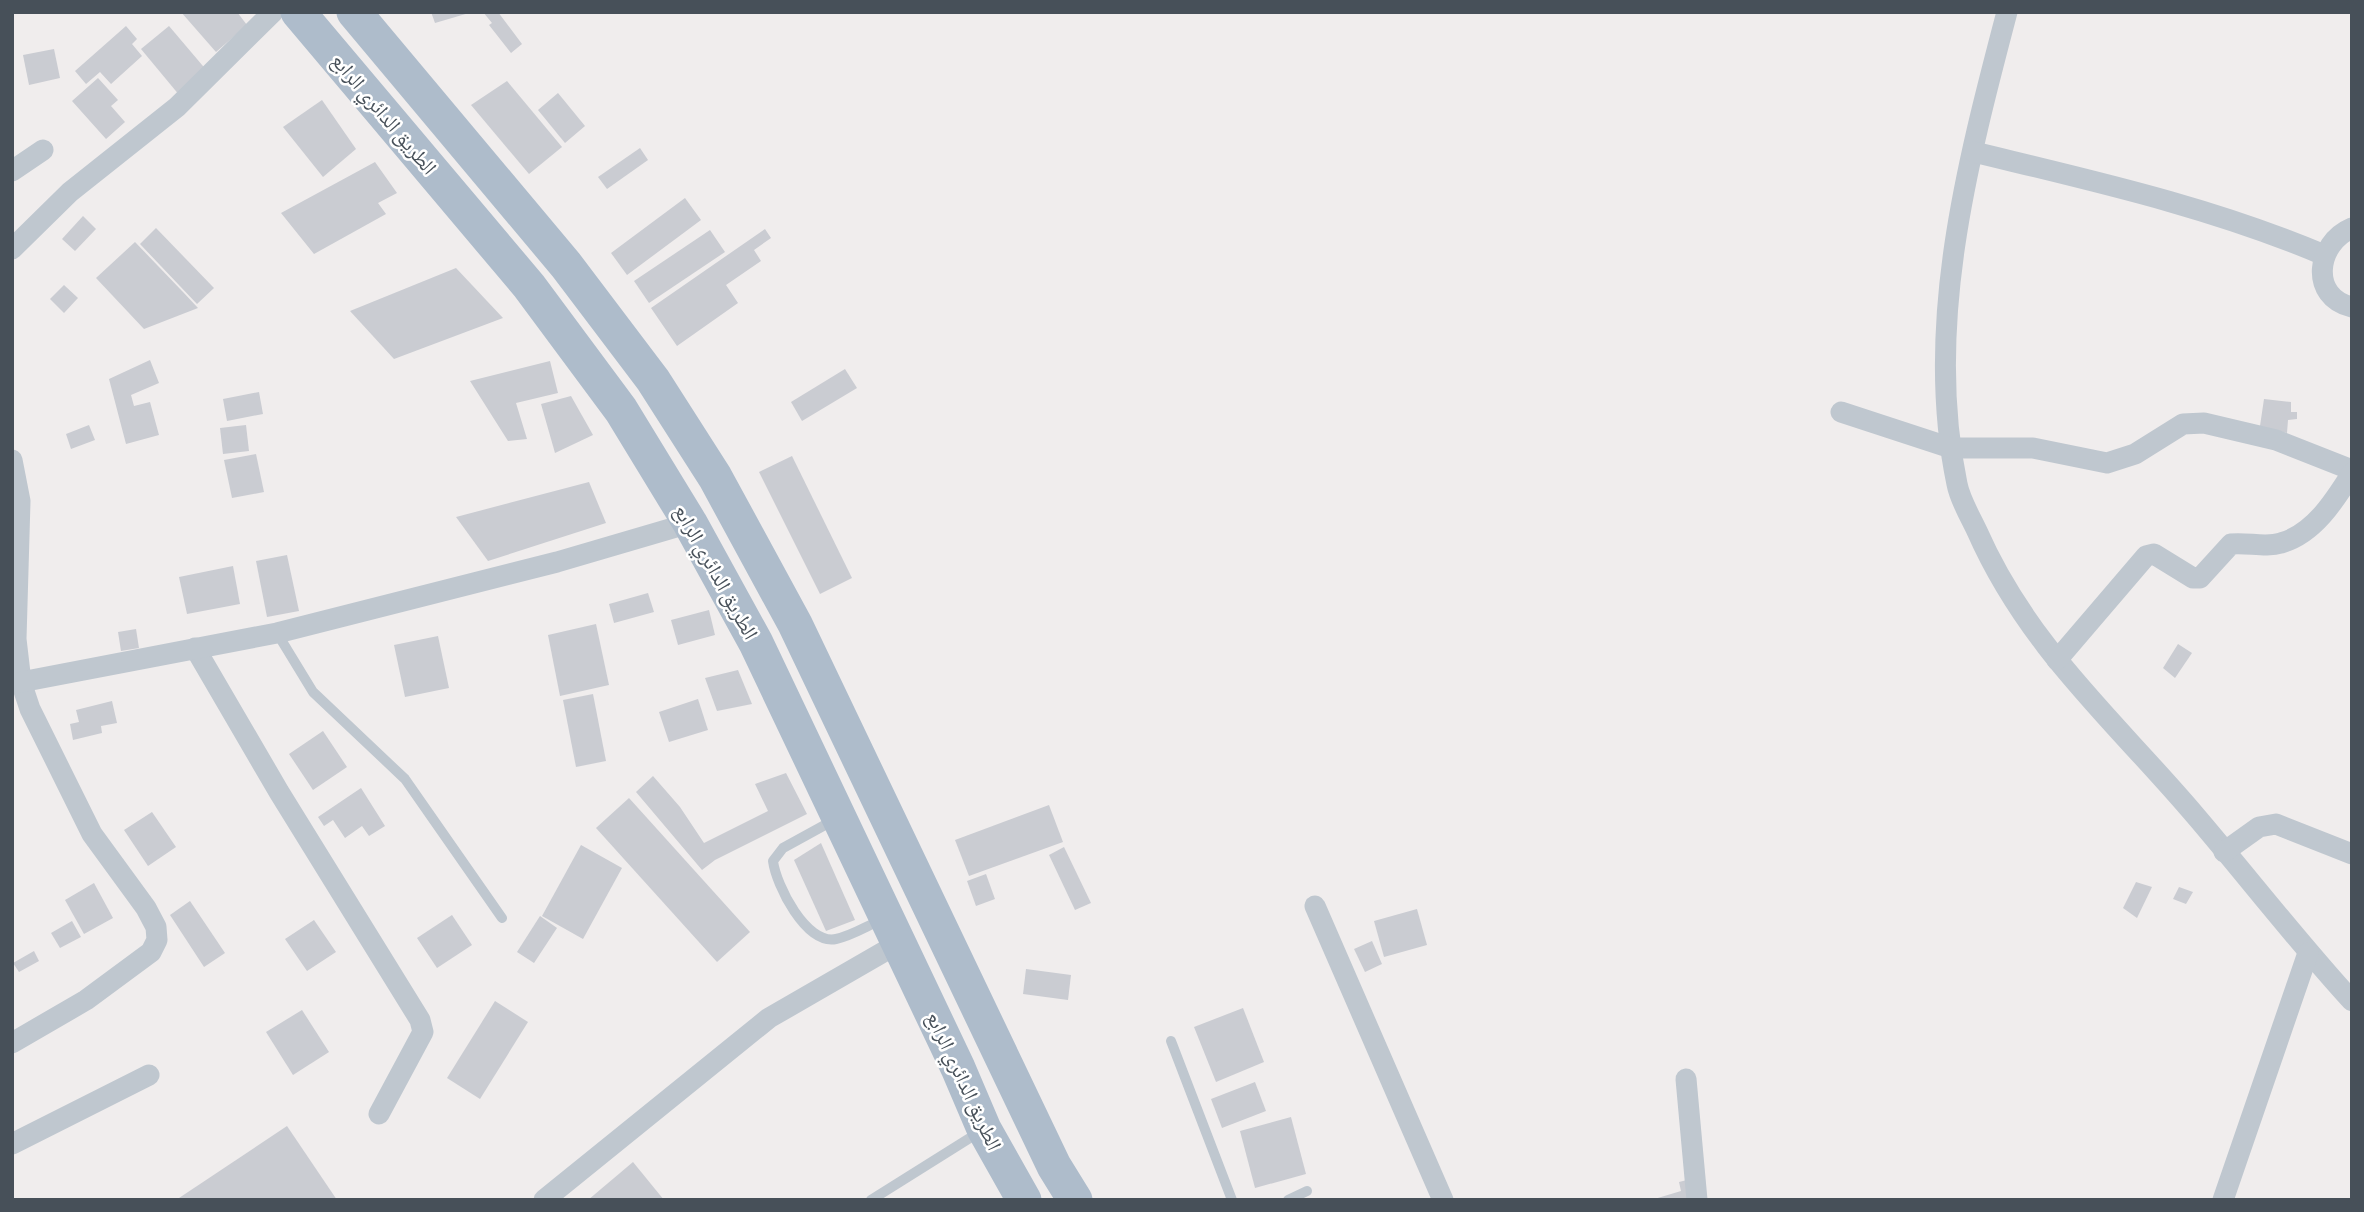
<svg xmlns="http://www.w3.org/2000/svg" width="2364" height="1212" viewBox="0 0 2364 1212" font-family="Commissioner,'Noto Naskh Arabic',sans-serif">
	<style>
		.building { fill: #caccd2 }
		.lines { fill: none; stroke-linecap: round; stroke-linejoin: round }
		.lane { stroke: #bfc7cf; stroke-width: 10 }
		.street { stroke: #bfc7cf; stroke-width: 21 }
		.primary { stroke: #aebccb; stroke-width: 35 }
		.labels { text-anchor: middle; stroke-width: 5; stroke-linejoin: round; paint-order: stroke }
		.street-label { font-size: 21px; fill: #475059; stroke: #fff }
	</style>
	<rect width="100%" height="100%" fill="#f0eded"/>
	<g class="building">
		<path d="M181,12H237L247,25L216,52Z"/>
		<path d="M431,12H468L469,13L435,23Z"/>
		<path d="M483,12H498L522,44L511,53L489,25L492,23Z"/>
		<path d="M126,26L137,39L132,44L142,56L111,84L100,72L86,84L75,71Z"/>
		<path d="M169,26L208,72L180,96L141,49Z"/>
		<path d="M54,49L60,78L29,85L23,55Z"/>
		<path d="M98,78L118,100L111,106L125,122L106,139L72,101Z"/>
		<path d="M507,81L562,147L529,174L471,105Z"/>
		<path d="M558,93L585,126L565,143L538,110Z"/>
		<path d="M322,100L356,149L323,177L283,127Z"/>
		<path d="M640,148L648,160L607,189L598,177Z"/>
		<path d="M375,162L397,193L378,203L386,214L314,254L281,213Z"/>
		<path d="M685,198L701,220L627,275L611,253Z"/>
		<path d="M83,216L96,229L75,251L62,239Z"/>
		<path d="M156,228L214,288L197,304L140,244Z"/>
		<path d="M765,229L771,238L754,250L761,261L726,285L738,303L677,346L651,308Z"/>
		<path d="M710,230L725,252L649,303L634,281Z"/>
		<path d="M135,242L183,292L198,308L144,329L96,278Z"/>
		<path d="M456,268L503,318L394,359L350,311Z"/>
		<path d="M64,285L78,298L64,313L50,299Z"/>
		<path d="M150,360L159,383L131,395L134,406L150,402L159,435L126,444L109,379Z"/>
		<path d="M550,361L558,393L516,403L527,439L508,441L470,381Z"/>
		<path d="M845,369L857,388L802,421L791,402Z"/>
		<path d="M259,392L263,414L227,421L223,399Z"/>
		<path d="M571,396L593,435L555,453L541,404Z"/>
		<path d="M2264,399L2291,402V412H2297V419L2288,420L2287,433L2260,426Z"/>
		<path d="M89,425L95,440L71,449L66,434Z"/>
		<path d="M246,425L249,451L223,454L220,428Z"/>
		<path d="M256,454L264,492L232,498L224,460Z"/>
		<path d="M792,456L852,578L820,594L759,472Z"/>
		<path d="M589,482L606,523L488,561L456,517Z"/>
		<path d="M287,555L299,611L267,617L256,561Z"/>
		<path d="M233,566L240,604L187,614L179,577Z"/>
		<path d="M648,593L654,612L614,623L609,604Z"/>
		<path d="M709,610L715,635L678,645L671,620Z"/>
		<path d="M596,624L609,685L560,696L548,635Z"/>
		<path d="M136,629L139,648L121,651L118,632Z"/>
		<path d="M438,636L449,688L405,697L394,645Z"/>
		<path d="M2178,644L2192,653L2175,678L2163,668Z"/>
		<path d="M738,670L752,704L717,711L705,678Z"/>
		<path d="M593,694L606,761L576,767L563,700Z"/>
		<path d="M698,699L708,730L669,742L659,712Z"/>
		<path d="M112,701L117,723L101,726L102,733L73,740L70,724L79,722L76,710Z"/>
		<path d="M323,731L347,767L313,790L289,754Z"/>
		<path d="M786,773L807,814L715,860L702,870L636,792L653,776L680,807L704,843L768,811L755,784Z"/>
		<path d="M361,788L385,826L369,836L362,826L345,838L333,820L324,826L318,817Z"/>
		<path d="M629,798L750,932L717,962L596,828Z"/>
		<path d="M1049,805L1063,842L969,876L955,840Z"/>
		<path d="M152,812L176,847L148,866L124,830Z"/>
		<path d="M821,843L855,920L826,931L794,860Z"/>
		<path d="M581,845L622,868L583,939L542,916Z"/>
		<path d="M1064,847L1091,903L1075,910L1049,855Z"/>
		<path d="M986,874L995,899L976,906L967,881Z"/>
		<path d="M2136,882L2152,887L2137,918L2123,908Z"/>
		<path d="M94,883L113,918L84,934L65,900Z"/>
		<path d="M2179,887L2193,892L2186,904L2173,899Z"/>
		<path d="M190,901L225,953L204,967L170,915Z"/>
		<path d="M1417,909L1427,945L1384,957L1374,921Z"/>
		<path d="M452,915L472,945L437,968L417,938Z"/>
		<path d="M540,916L557,928L534,963L517,952Z"/>
		<path d="M314,920L336,952L307,971L285,939Z"/>
		<path d="M72,921L81,937L60,948L51,933Z"/>
		<path d="M1372,941L1382,964L1365,972L1354,949Z"/>
		<path d="M34,951L39,961L19,972L13,963Z"/>
		<path d="M1026,969L1071,975L1068,1000L1023,994Z"/>
		<path d="M495,1001L528,1022L480,1099L447,1078Z"/>
		<path d="M1243,1008L1264,1062L1216,1082L1194,1027Z"/>
		<path d="M302,1010L329,1052L293,1075L266,1032Z"/>
		<path d="M1255,1082L1266,1111L1222,1128L1211,1099Z"/>
		<path d="M1291,1117L1306,1174L1255,1188L1240,1131Z"/>
		<path d="M287,1126L337,1200H176Z"/>
		<path d="M633,1162L664,1200H588Z"/>
		<path d="M1687,1180L1693,1200H1651L1681,1191L1679,1182Z"/>
	</g>
	<g class="lines">
		<g class="lane">
			<path d="M277,633L313,692L405,779L502,918"/>
			<path d="M834,820L783,848L773,861C776,885 806,945 836,939C851,936 867,926 881,920"/>
			<path d="M1171,1041L1232,1200"/>
			<path d="M871,1200L981,1131"/>
			<path d="M1288,1200L1307,1191"/>
		</g>
		<g class="street">
			<path d="M2007,12C1967,164 1924,327 1957,484C1960,500 1970,516 1977,531C2028,647 2114,720 2194,814C2247,876 2297,941 2352,1001"/>
			<path d="M1974,152C2093,181 2211,207 2324,255"/>
			<path d="M12,171L43,150"/>
			<path d="M2352,228C2316,243 2309,297 2352,307"/>
			<path d="M12,249L70,192L177,107L273,12"/>
			<path d="M1841,412L1951,448H2033L2107,463L2135,454L2183,424L2204,423L2276,440L2352,470"/>
			<path d="M12,460L20,501L16,639L21,682L30,709L92,834L146,908L156,927L157,940L151,952L86,1000L12,1043"/>
			<path d="M195,648L279,792L420,1020L423,1032L379,1114"/>
			<path d="M2057,660L2146,556L2154,554L2193,578H2200L2231,544C2247,542 2266,548 2281,543C2314,534 2335,500 2352,473"/>
			<path d="M21,682L277,633L557,562L690,523"/>
			<path d="M2224,852L2259,827L2276,824L2352,854"/>
			<path d="M1315,906L1443,1200"/>
			<path d="M1686,1079L1697,1200"/>
			<path d="M12,1144L149,1075"/>
			<path d="M544,1200L769,1018L899,943"/>
			<path d="M2223,1200L2308,953"/>
		</g>
		<g class="primary">
			<path d="M298,12L529,286L621,410L690,523L756,643L958,1068L984,1129L1024,1200"/>
			<path d="M354,12L566,265L653,380L715,477L795,624L1054,1166L1075,1200"/>
		</g>
	</g>
	<g class="labels">
		<g class="street-label">
			<text transform="translate(384 114) rotate(50)" y="7">الطريق الدائري الرابع</text>
			<text transform="translate(716 572) rotate(61)" y="7">الطريق الدائري الرابع</text>
			<text transform="translate(964 1081) rotate(65)" y="7">الطريق الدائري الرابع</text>
		</g>
	</g>
	<rect width="2364" height="1212" fill="none" stroke="#475059" stroke-width="28"/>
</svg>
